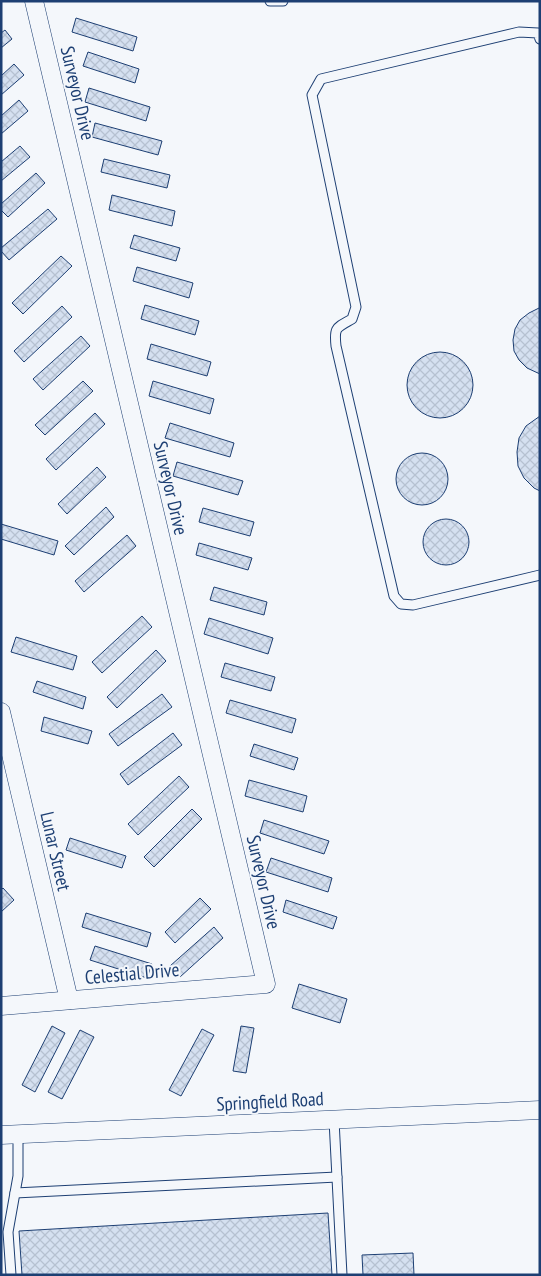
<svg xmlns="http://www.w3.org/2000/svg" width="541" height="1276" viewBox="0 0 541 1276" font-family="'PT Sans Narrow',sans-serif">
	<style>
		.building { fill: url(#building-cross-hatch); stroke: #1d3f73 }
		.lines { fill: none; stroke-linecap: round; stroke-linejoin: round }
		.service-casing { stroke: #1d3f73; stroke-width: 11 }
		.minor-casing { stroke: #1d3f73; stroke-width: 19 }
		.service { stroke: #f4f7fb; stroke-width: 9 }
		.minor { stroke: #f4f7fb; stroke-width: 18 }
		.labels { text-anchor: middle; stroke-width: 4; stroke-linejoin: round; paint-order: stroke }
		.street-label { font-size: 19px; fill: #1d3f73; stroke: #f4f7fb }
	</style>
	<defs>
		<pattern id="building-cross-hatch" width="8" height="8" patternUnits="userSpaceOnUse" patternTransform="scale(1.25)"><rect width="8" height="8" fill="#d5e0f0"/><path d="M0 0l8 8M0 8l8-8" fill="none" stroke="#b6c1d1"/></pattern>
	</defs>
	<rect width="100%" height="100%" fill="#f4f7fb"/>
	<g class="building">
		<path d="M76,18L137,37L133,51L72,32Z"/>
		<path d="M5,30L12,39L1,48V33Z"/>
		<path d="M88,52L139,69L135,83L83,66Z"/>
		<path d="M14,64L24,75L1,95V76Z"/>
		<path d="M89,88L150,107L146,121L85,102Z"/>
		<path d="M19,100L28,111L1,134V116Z"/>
		<path d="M95,123L162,141L158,155L92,137Z"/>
		<path d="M20,146L30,157L1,181V162Z"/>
		<path d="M104,159L170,175L167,188L101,172Z"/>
		<path d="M36,173L45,183L8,217L1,210V204Z"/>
		<path d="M112,195L175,211L172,226L109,210Z"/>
		<path d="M48,209L57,219L9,260L1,251V248Z"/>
		<path d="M134,235L180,248L176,261L130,248Z"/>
		<path d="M61,256L72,266L23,314L12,303Z"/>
		<path d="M137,267L193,283L189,298L133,281Z"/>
		<path d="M145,305L199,321L195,335L141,319Z"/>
		<path d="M62,306L72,317L24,362L14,351Z"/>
		<path d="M539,308H540V374L527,368L519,360L514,351L513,340L515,329L520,320L529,313Z"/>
		<path d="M81,336L90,346L43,390L33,379Z"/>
		<path d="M151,344L211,362L207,376L147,359Z"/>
		<circle cx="440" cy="385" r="33"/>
		<path d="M83,381L93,391L45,435L35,425Z"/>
		<path d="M153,381L214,399L210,414L149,396Z"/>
		<path d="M95,413L105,424L56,470L46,459Z"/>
		<path d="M540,416V491L534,488L524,478L518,466L517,452L519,438L526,426Z"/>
		<path d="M170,423L234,443L230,457L165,438Z"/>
		<circle cx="422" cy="479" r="26"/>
		<path d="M177,462L243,481L238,495L173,476Z"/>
		<path d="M97,467L106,477L67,514L58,504Z"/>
		<path d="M106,507L114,517L74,555L65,546Z"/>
		<path d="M203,508L254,522L250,536L199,522Z"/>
		<circle cx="446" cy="542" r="23"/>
		<path d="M1,524L58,541L54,555L1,539Z"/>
		<path d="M127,535L136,546L84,592L75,581Z"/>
		<path d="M199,543L252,558L248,570L196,555Z"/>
		<path d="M214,587L267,602L264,615L210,600Z"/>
		<path d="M142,616L152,627L102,673L92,662Z"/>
		<path d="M209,618L273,638L268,654L204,634Z"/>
		<path d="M16,637L77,656L73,670L11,652Z"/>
		<path d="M156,650L166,661L117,708L107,697Z"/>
		<path d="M225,663L275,677L271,691L221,677Z"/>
		<path d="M37,681L86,697L83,709L33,692Z"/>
		<path d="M162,694L172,707L118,746L109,734Z"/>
		<path d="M230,700L296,719L292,733L226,713Z"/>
		<path d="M44,717L92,731L88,744L41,731Z"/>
		<path d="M173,733L182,745L128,785L120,774Z"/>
		<path d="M254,744L298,758L294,770L250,756Z"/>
		<path d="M179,776L189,787L138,835L128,824Z"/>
		<path d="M249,780L307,796L303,812L245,796Z"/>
		<path d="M192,809L202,819L154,867L144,857Z"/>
		<path d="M264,820L329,841L324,854L260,833Z"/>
		<path d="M70,838L126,856L122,868L66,850Z"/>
		<path d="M271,858L332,878L328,892L266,872Z"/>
		<path d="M3,888L14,900L1,912V890Z"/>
		<path d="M200,898L211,909L175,943L165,932Z"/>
		<path d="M286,900L337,917L333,929L283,912Z"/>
		<path d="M86,913L151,933L147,947L82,927Z"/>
		<path d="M214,927L223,938L180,977L170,966Z"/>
		<path d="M95,946L152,964L147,978L90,960Z"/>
		<path d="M299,984L347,999L340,1023L292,1008Z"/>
		<path d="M52,1026L65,1033L35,1092L22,1085Z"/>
		<path d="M241,1026L254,1028L246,1073L233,1071Z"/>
		<path d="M202,1029L214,1035L181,1096L169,1090Z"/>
		<path d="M80,1030L94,1037L62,1099L48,1092Z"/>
		<path d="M328,1213L332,1275H22L19,1231Z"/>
		<path d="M413,1253L414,1275H363L362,1255Z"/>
	</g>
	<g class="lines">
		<g class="service-casing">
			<g id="service">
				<path d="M270,1H283"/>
				<path d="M540,39L538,33L519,32L321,79L312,95L356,307L352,319C336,328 334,327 336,346L394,596L401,604L413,605L540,575"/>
				<path d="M334,1120L342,1275"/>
				<path d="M15,1193L337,1177"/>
				<path d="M11,1275L8,1232L18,1176V1134"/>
			</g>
		</g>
		<g class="minor-casing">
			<g id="minor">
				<path d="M1,712L69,1000"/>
				<path d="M1,1006L266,984L34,1"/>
				<path d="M1,1135L540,1110"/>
			</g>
		</g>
		<use href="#service" class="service"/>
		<use href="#minor" class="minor"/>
	</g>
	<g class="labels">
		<g class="street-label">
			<text transform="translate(78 93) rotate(77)" y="7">Surveyor Drive</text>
			<text transform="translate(171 488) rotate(77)" y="7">Surveyor Drive</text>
			<text transform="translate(56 851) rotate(77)" y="7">Lunar Street</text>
			<text transform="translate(264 882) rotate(77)" y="7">Surveyor Drive</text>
			<text transform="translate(132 973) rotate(-5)" y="7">Celestial Drive</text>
			<text transform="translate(270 1101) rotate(-3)" y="7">Springfield Road</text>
		</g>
	</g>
	<rect width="541" height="1276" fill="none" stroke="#1d3f73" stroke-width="5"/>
</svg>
